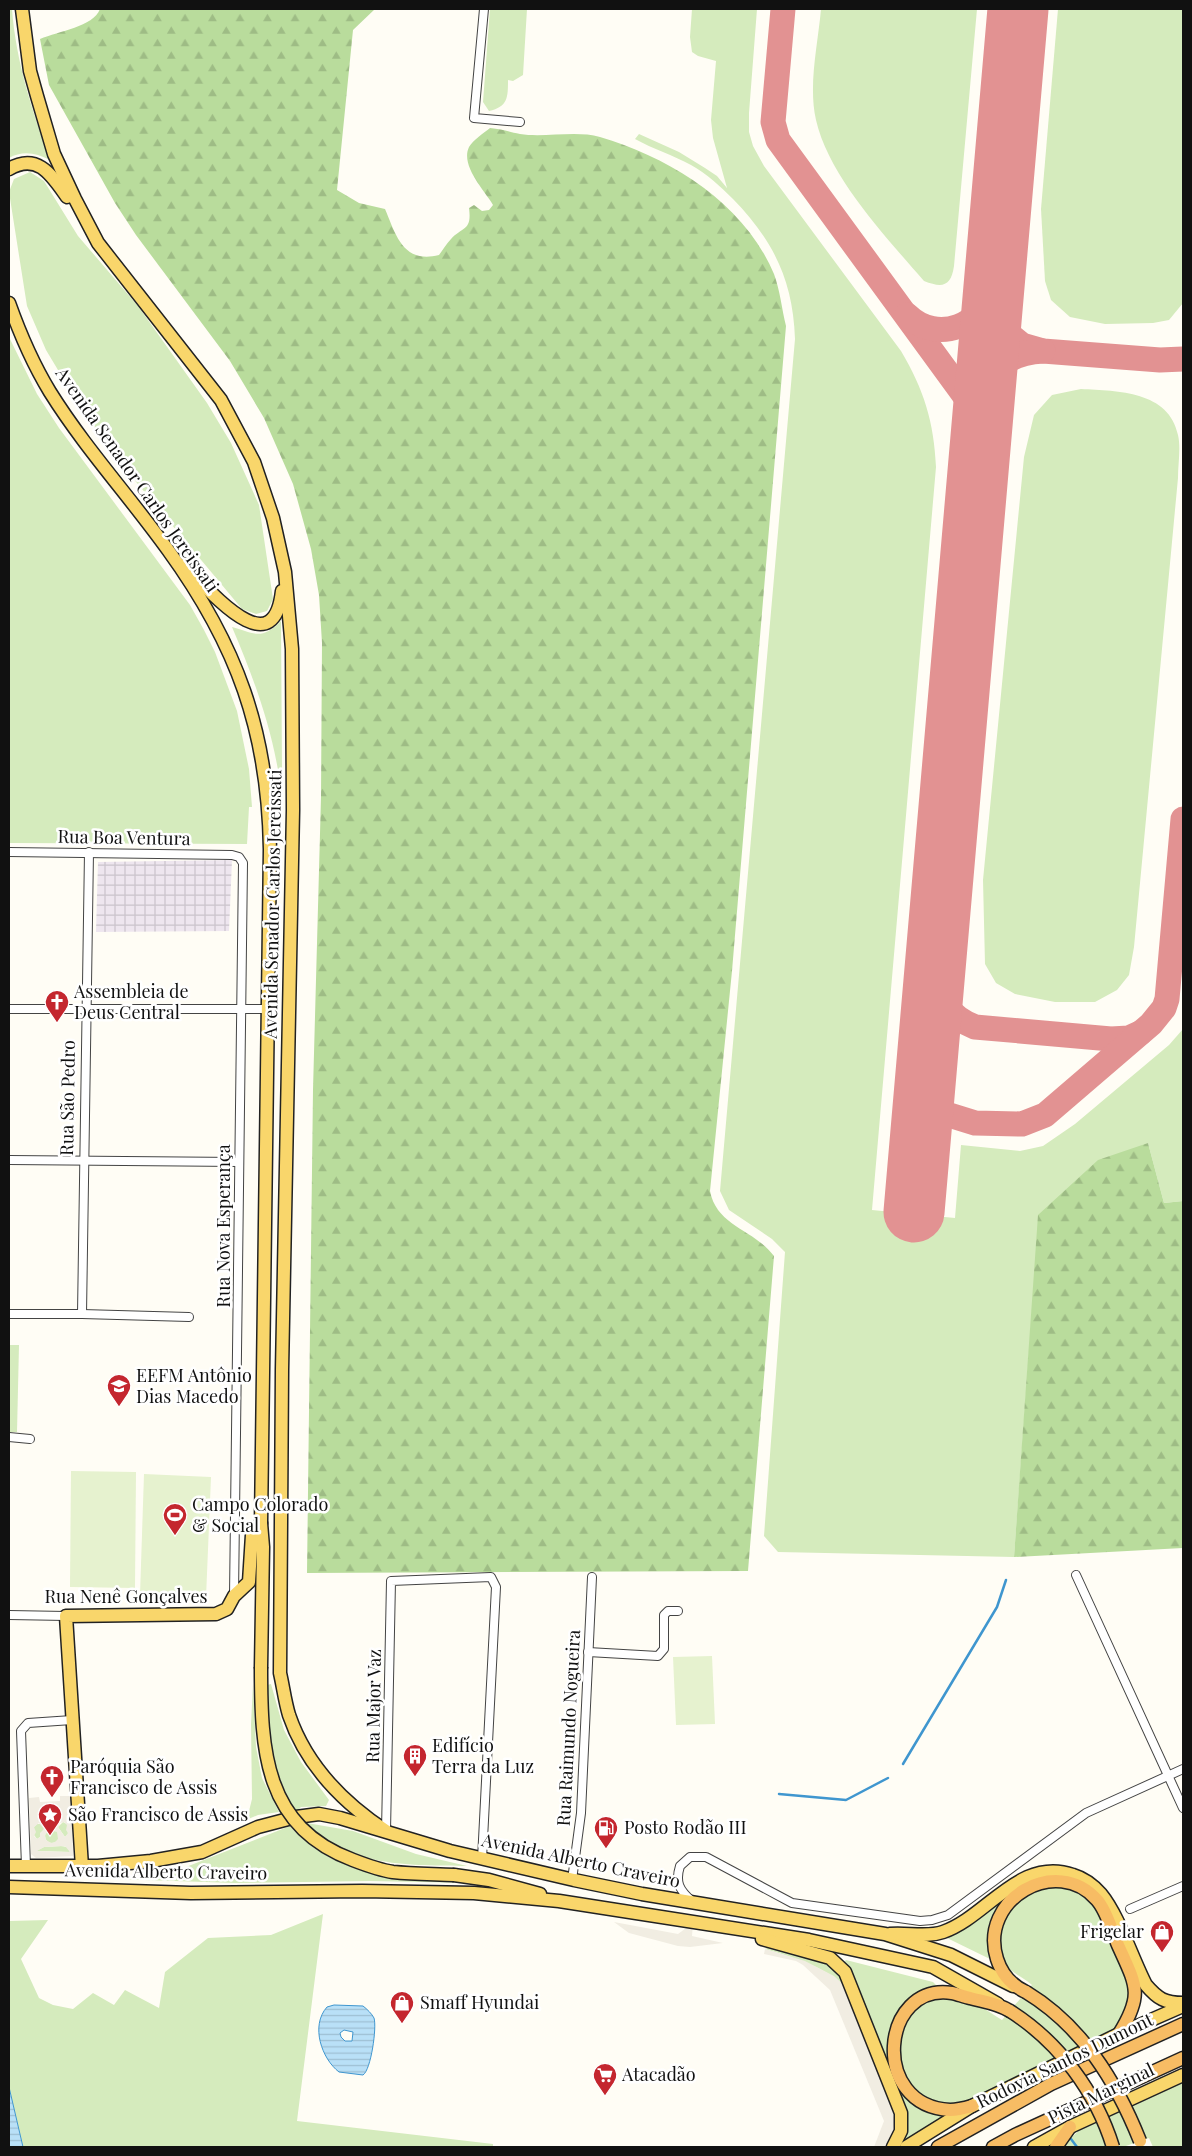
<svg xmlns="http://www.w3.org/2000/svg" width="1192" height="2156" viewBox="0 0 1192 2156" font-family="'Playfair Display',serif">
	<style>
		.industrial { fill: url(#industrial-grid) }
		.green { fill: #d5ebbd }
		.forest { fill: url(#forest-firs) }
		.pitch { fill: #e6f2cf }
		.plaza { fill: #f1ede2; fill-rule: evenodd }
		.water { fill: url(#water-rules); stroke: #3f96cf; fill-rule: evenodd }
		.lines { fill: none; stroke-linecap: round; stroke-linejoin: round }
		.stream { stroke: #3f96cf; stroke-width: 2.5 }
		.taxiway { stroke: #e29292; stroke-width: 25 }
		.runway { stroke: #e29292; stroke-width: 61 }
		.minor-casing { stroke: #444; stroke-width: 10 }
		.primary-casing { stroke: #222; stroke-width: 15 }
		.trunk-casing { stroke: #222; stroke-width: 15 }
		.minor { stroke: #fff; stroke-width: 8 }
		.primary { stroke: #f9d66b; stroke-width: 12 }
		.trunk { stroke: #f7bc64; stroke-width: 12 }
		.primary-bridge-casing { stroke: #222; stroke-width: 15; stroke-linecap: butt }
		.trunk-bridge-casing { stroke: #222; stroke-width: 15; stroke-linecap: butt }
		.primary-bridge { stroke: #f9d66b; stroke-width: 12 }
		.trunk-bridge { stroke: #f7bc64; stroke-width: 12 }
		.labels { text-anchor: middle; stroke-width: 5; stroke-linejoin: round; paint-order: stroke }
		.street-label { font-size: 18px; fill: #111; stroke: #fff }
		.poi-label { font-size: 18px; fill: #111; stroke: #fff; text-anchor: start }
	</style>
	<defs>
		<pattern id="industrial-grid" width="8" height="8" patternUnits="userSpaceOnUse" patternTransform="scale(1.25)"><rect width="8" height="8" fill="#eee6ef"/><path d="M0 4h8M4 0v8" fill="none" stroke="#cbc4cc"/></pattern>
		<pattern id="forest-firs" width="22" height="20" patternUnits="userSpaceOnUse" patternTransform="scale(1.25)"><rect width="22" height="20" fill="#b9dc9c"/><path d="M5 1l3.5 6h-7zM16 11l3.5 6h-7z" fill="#9ebc85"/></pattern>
		<pattern id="water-rules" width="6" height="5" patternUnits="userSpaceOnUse" patternTransform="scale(1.25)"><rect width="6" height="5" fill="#b9e0f7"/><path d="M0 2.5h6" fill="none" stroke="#9ebfd3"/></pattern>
	</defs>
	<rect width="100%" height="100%" fill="#fffdf5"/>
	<path class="industrial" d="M232,860L229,931L96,932L98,862Z"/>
	<g class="green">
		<path d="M9,9H12C16,62 32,110 50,160C36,153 23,150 9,158Z"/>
		<path d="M490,9H527L523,75L513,81L508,80C508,97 508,107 489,111L483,102Z"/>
		<path d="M692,9H757L749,113V132L753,146L764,166L901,351C924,390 934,422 936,467L872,1210L955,1218L961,1145L1020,1151L1043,1146L1075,1124L1169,1045L1183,1029V1201L1164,1203L1148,1143L1039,1215L1014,1557L778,1552L764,1536L785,1252L772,1239L729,1210L720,1191L795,339C793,280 773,240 733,199C720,186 707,174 691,165C673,155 653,149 635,139L639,134L679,152L705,168L717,176L727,188L713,138L711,120L716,61L698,56L692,52L690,37Z"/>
		<path d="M821,9H977L954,266C951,287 942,288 924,281C886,237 829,177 816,120C808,85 818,44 821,9Z"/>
		<path d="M1058,9H1183V303L1169,320L1153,323L1105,324L1070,317L1051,300L1045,281L1041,209Z"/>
		<path d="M30,172L44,181L78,236L138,306L207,403L231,443L259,505L273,599L267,611L256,614L242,609L117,459L79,405L46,350L27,306L9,192L14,179Z"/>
		<path d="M9,337L37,394L59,428L190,605L204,630L215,652L237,711L249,769L252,807H249L247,844L9,843Z"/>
		<path d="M1081,389C1118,391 1169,391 1178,435C1181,448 1178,464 1178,478L1134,947L1129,975L1117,990L1095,1002H1055L1015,994L996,983L985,964L983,880L1024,457L1034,415L1052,395Z"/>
		<path d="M281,621L282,769L278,770C269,719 252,674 232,627C252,632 261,642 281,621Z"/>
		<path d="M9,1345H19L17,1432H9Z"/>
		<path d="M253,1684L256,1747L262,1778L279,1812L258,1815L239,1823L249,1811L252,1799L251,1724Z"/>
		<path d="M271,1684L284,1730L301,1762L329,1800L326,1806L301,1807L296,1812C270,1769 269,1734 267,1685Z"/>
		<path d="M63,1822L67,1824L68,1834L65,1837L58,1827Z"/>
		<path d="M307,1823L353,1831L416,1854L467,1866C413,1865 346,1868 307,1823Z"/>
		<path d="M37,1824H42L44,1829L40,1837L37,1839L34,1835V1827Z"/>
		<path d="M290,1826C338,1880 402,1878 469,1880V1883L370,1881L235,1883L114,1879L186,1867Z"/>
		<circle cx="52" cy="1836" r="7"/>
		<path d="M61,1846L67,1847L70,1852L36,1851L44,1847Z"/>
		<path d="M1058,1886L1077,1891L1094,1906L1125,1969L1131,2002L1115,2031L965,2103C939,2105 913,2098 902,2071C900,2066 901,2058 901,2052C900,2047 898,2038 900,2033C906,2013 929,1996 950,1997C970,1998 986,2010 1002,2020L1032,1985C1024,1977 1012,1974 1005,1964C984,1927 1021,1887 1058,1886Z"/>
		<path d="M1016,1890C992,1919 984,1923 994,1961L947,1938L971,1924Z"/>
		<path d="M323,1914L297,2121L493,2144V2147H23L9,2087V1921L48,1920L21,1959L39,1998L53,2005L73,2009L93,1993L114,2005L125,1990L159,2008L165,1972L208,1938L271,1935Z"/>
		<path d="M769,1947C800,1954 832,1954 846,1987C823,1966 795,1958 765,1949Z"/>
		<path d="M846,1960L933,1982L937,1986C894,2004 868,2056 905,2095C914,2104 935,2109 947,2115L902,2143L843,1963Z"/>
		<path d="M1183,2081V2147H1153L1149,2138L1123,2147H1064L1073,2136L1084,2126Z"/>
	</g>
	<g class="forest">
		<path d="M100,9H375L353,30L337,190L359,203L385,209C396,235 403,264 439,255C443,250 446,244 451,239C463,226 472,231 469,208L474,205L482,211L489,210L493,205C485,191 460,166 469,147C473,140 484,133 490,128C502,129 509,132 520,134C544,138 576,130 600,137C671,158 744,203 774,274C780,290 782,310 786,326L732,971L710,1191C717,1227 754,1229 774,1256L748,1571L307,1573L313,1090L321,797L322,643L319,595L311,549L293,484L264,418L230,361L136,235L115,203L49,85L40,39C59,31 93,27 100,9Z"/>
		<path d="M1148,1143L1164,1203L1183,1201V1548L1014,1557L1038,1215L1098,1160Z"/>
	</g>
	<g class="pitch">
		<path d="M71,1471L136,1472L135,1588L70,1587Z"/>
		<path d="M144,1474L211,1477L206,1598L140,1595Z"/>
		<path d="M712,1656L715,1724L676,1725L673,1657Z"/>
	</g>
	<g class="plaza">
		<path d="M60,1796H71L73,1856L36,1858L31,1854L29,1798L39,1797L40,1802L60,1801ZM64,1822L67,1825L66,1830L68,1833L65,1837L58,1827L60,1823ZM39,1823L44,1829L40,1833V1837L37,1839L34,1836L36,1832L34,1827ZM49,1830L57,1832L58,1839L55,1842L51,1843L46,1840L45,1835ZM65,1846L70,1852L37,1851L44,1847Z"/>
		<path d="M614,1922L678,1934L693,1923L692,1936L723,1943L690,1947L678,1946L629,1933Z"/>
		<path d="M765,1949L805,1961L834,1976L846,1987L895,2114V2134L890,2147H874L884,2121L830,1990L803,1965L796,1961L764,1954Z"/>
	</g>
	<g class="water">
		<path d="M334,2005L363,2006C367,2009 372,2014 374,2018C377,2027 371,2070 363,2075L339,2072C322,2059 310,2026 327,2007ZM344,2030L353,2032L352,2041H345L341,2037L340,2033Z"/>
		<path d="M9,2087L23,2147H9Z"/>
	</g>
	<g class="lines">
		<g class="stream">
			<path d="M903,1764L997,1607L1006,1580"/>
			<path d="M779,1794L846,1800L888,1778"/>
			<path d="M1071,2139L1077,2147"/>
		</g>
		<g class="taxiway">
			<path d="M783,9L773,122L778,140L972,406L979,424L982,437"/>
			<path d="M995,280L997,315L1006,332L1022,345L1043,351L1160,360L1183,359"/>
			<path d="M907,315C938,345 984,325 993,286"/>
			<path d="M982,430C988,386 988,354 1043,351"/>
			<path d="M935,968C937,997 947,1016 975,1027L1111,1039L1129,1038L1140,1033"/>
			<path d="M927,1065L933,1093L941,1111L946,1114L975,1123L1022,1124L1045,1115L1151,1024L1164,1008L1167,999L1183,819"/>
		</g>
		<path class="runway" d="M914,1212L1018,9"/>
		<g class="minor-casing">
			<g id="minor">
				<path d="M484,9L474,118L520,122"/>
				<path d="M9,852L232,855L239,857L243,863L234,1596"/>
				<path d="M9,1009H269"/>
				<path d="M9,1160L239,1162"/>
				<path d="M9,1314H82L189,1317"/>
				<path d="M82,1314L89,852"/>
				<path d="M9,1437L30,1439"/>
				<path d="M1076,1575L1183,1808"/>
				<path d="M9,1615L66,1616"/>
				<path d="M588,1652L658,1656L664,1649V1615L668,1611H678"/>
				<path d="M386,1831L391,1581L491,1577L496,1587L482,1859"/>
				<path d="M26,1866L21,1731L28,1723L72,1720"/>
				<path d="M572,1880L581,1813L592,1577"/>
				<path d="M692,1901C679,1890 675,1882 680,1866L690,1857H706L792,1903L920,1921L932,1920L948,1915L1086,1813L1183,1769"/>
				<path d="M1130,1909L1183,1886"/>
			</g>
		</g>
		<g class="primary-casing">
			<g id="primary">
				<path d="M22,9L30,71L37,96L54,154L75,199L98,243L221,400L254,462L273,518L285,572L292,649L293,810L282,1370L280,1673C283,1686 285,1702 289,1715C306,1765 342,1802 386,1831"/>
				<path d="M9,169C38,152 52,176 67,197"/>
				<path d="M9,303C20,334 33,364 50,392C85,448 130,497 168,550C237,645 268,731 270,849L261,1523L263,1547L261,1667"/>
				<path d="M184,565C207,587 273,669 282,591"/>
				<path d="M9,1866H98L151,1861L202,1852L258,1827L296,1817L319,1814L340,1818L450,1851L574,1880L642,1894L885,1934L951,1955L1013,1986"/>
				<path d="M82,1867L66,1616L216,1614L227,1609L234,1596L249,1582L252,1535L261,1523"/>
				<path d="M454,1875L489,1880L540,1894"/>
				<path d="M9,1887L191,1893L362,1891L474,1893L559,1901L809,1940L933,1967L998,2004"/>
				<path d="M890,1934C907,1932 926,1938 943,1932C987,1917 1020,1856 1073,1875C1083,1878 1093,1885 1101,1894C1119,1916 1132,1958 1146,1985C1158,1999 1165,2003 1183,2003"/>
				<path d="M762,1939L830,1958L845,1972L901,2113V2131L893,2147"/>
				<path d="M906,2147L972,2106L1119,2034L1183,2006"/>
				<path d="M1034,2147L1070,2127L1183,2075"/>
			</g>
		</g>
		<g class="trunk-casing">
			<g id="trunk">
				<path d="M1026,1992C1011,1985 1002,1975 997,1959C978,1899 1057,1854 1097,1900C1107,1911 1112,1932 1118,1945C1136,1985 1144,1994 1119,2034"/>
				<path d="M972,2106C965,2108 957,2110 950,2110C869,2106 881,1982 952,1993C958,1994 964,1997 970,1998C985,2002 997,2003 1010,2011"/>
				<path d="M938,2147L1051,2084L1183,2024"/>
				<path d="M993,2147L1015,2135L1183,2058"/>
				<path d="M1056,2147L1070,2127"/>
			</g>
		</g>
		<use href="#minor" class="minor"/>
		<use href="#primary" class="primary"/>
		<use href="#trunk" class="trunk"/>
		<g class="primary-bridge-casing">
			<path id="primary-bridge" d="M261,1667C261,1750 264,1827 353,1860C366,1865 379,1870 393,1872C413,1874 434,1874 454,1875"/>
		</g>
		<g class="trunk-bridge-casing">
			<g id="trunk-bridge">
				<path d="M1026,1992C1082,2026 1116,2081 1140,2141"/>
				<path d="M1010,2011C1059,2042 1096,2092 1113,2147"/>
			</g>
		</g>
		<use href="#primary-bridge" class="primary-bridge"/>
		<use href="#trunk-bridge" class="trunk-bridge"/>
	</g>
	<defs>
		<g id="church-pin" transform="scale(1.25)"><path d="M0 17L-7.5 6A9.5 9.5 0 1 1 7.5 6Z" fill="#c4262e" stroke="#fff"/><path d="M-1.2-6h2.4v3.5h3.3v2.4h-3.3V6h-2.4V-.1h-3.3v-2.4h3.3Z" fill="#fff"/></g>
		<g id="school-pin" transform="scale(1.25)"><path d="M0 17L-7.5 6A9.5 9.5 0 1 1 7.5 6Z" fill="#c4262e" stroke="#fff"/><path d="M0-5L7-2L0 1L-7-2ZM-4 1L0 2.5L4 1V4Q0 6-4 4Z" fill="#fff"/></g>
		<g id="stadium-pin" transform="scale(1.25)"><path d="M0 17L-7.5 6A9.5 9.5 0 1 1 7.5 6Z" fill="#c4262e" stroke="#fff"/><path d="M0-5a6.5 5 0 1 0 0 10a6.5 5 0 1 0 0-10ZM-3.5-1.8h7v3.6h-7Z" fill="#fff"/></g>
		<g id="building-pin" transform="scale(1.25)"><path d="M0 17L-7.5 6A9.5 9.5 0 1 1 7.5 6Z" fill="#c4262e" stroke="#fff"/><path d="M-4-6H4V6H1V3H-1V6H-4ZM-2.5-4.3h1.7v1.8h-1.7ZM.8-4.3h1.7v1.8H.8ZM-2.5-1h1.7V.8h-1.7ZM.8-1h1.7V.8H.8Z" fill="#fff"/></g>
		<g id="sight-pin" transform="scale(1.25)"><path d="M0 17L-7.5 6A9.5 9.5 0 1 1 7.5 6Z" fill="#c4262e" stroke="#fff"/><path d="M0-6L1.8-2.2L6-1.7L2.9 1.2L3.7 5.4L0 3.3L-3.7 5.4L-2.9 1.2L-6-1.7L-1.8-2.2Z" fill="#fff"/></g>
		<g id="fuel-pin" transform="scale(1.25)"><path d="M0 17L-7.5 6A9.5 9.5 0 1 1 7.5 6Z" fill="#c4262e" stroke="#fff"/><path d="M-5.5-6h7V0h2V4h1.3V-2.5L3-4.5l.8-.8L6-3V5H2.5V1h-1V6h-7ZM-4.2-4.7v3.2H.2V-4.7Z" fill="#fff"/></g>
		<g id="shop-pin" transform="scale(1.25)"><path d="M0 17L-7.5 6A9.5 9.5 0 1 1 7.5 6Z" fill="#c4262e" stroke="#fff"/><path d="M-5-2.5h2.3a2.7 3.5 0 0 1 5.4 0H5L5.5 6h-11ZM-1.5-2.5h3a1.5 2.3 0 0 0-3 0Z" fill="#fff"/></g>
		<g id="supermarket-pin" transform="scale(1.25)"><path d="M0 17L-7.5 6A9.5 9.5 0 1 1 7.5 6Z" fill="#c4262e" stroke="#fff"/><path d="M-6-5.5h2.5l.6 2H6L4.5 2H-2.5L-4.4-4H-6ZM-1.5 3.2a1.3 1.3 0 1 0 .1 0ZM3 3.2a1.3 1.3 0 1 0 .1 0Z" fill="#fff"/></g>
	</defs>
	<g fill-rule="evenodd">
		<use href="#church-pin" x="57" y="1002"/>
		<use href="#school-pin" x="119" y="1386"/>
		<use href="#stadium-pin" x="175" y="1515"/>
		<use href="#building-pin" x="415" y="1756"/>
		<use href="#church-pin" x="52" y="1777"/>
		<use href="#sight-pin" x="50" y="1815"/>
		<use href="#fuel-pin" x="606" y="1828"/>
		<use href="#shop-pin" x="1162" y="1932"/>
		<use href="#shop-pin" x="402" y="2003"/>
		<use href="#supermarket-pin" x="605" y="2075"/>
	</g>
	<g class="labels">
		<g class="street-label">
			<text transform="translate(137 480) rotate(55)" y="6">Avenida Senador Carlos Jereissati</text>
			<text transform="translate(124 838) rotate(1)" y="6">Rua Boa Ventura</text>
			<text transform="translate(273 904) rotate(-89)" y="6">Avenida Senador Carlos Jereissati</text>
			<text transform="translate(68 1098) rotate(-89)" y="6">Rua São Pedro</text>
			<text transform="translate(224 1226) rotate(-90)" y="6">Rua Nova Esperança</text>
			<text x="126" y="1603">Rua Nenê Gonçalves</text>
			<text transform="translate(374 1706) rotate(-89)" y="6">Rua Major Vaz</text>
			<text transform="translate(569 1728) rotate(-87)" y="6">Rua Raimundo Nogueira</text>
			<text transform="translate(581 1861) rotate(12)" y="6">Avenida Alberto Craveiro</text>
			<text transform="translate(166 1872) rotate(1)" y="6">Avenida Alberto Craveiro</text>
			<text transform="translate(1065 2061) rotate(-26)" y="6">Rodovia Santos Dumont</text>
			<text transform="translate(1101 2094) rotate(-26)" y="6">Pista Marginal</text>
		</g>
		<g class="poi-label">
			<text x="74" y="998">Assembleia de<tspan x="74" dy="21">Deus Central</tspan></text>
			<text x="136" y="1382">EEFM Antônio<tspan x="136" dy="21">Dias Macedo</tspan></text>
			<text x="192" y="1511">Campo Colorado<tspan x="192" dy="21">&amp; Social</tspan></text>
			<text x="432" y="1752">Edifício<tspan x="432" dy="21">Terra da Luz</tspan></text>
			<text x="70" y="1773">Paróquia São<tspan x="70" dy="21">Francisco de Assis</tspan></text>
			<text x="68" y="1821">São Francisco de Assis</text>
			<text x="624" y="1834">Posto Rodão III</text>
			<text x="1144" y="1938" text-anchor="end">Frigelar</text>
			<text x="420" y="2009">Smaff Hyundai</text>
			<text x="622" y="2081">Atacadão</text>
		</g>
	</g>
	<rect width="1192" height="2156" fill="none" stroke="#111111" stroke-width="20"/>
</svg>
